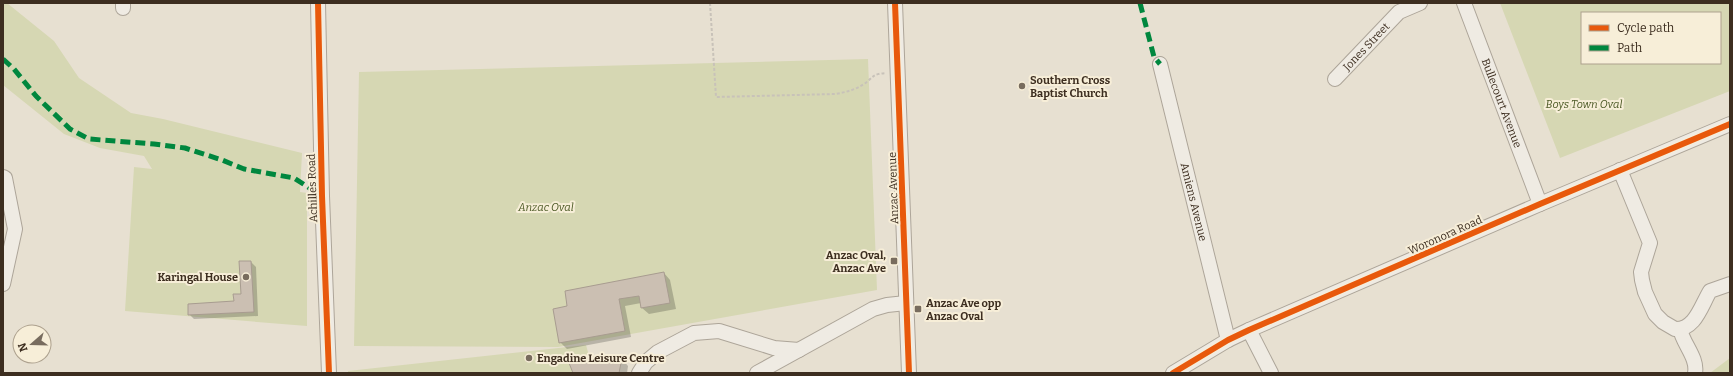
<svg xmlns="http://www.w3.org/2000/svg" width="1733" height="376" viewBox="0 0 1733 376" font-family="Bitter,serif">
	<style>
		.green { fill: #d6d7b3; fill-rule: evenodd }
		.shadow { fill: #0003 }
		.building { fill: #cbbfb2; stroke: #a89c90 }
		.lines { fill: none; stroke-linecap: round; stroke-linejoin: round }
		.minor-casing { stroke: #ada599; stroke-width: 16 }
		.path { stroke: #c8c2b9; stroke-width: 2; stroke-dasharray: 3 2; stroke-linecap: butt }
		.minor { stroke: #efebe3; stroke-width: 14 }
		.quiet { stroke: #00873e; stroke-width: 5; stroke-dasharray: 10 5; stroke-linecap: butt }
		.cycleway-casing { stroke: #f7eed8; stroke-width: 8 }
		.cycleway { stroke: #e8590c; stroke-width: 6 }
		.poi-dot { fill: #786c5e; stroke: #f7eed8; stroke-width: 1.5 }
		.labels { text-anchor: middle; stroke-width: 4; stroke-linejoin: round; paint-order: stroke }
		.street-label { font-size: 11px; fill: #3d2e20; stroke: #f7eed8 }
		.poi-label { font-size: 11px; font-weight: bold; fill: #3d2e20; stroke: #f7eed8; text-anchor: start }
		.park-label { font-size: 11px; font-style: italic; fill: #4d5a26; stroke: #f7eed8 }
	</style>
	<rect width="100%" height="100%" fill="#e7e0d1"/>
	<g class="green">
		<path d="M3,3H7L54,41L79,78L131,113L163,119L302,153L300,192L307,193V326L125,311L134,167L152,169L144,156L100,148L64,134L3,85Z"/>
		<path d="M1500,3H1730V91L1560,158ZM1582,13H1720V63H1582Z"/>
		<path d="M868,59L877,290L558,347L354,346L359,72Z"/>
		<path d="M586,345L594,373H348V371Z"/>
		<path d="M1730,358V373H1710Z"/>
	</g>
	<g class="shadow">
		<path d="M251,262L256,267L258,316L194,319L189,314L235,302L242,294Z"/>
		<path d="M664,273L670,280L676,309L649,314L642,308L641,303L625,306L631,337L567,349L560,342L569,307Z"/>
		<path d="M622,359L628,366L627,373H574Z"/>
	</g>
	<g class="building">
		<path d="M239,261H251L254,312L188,315V304L234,301L233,294H241Z"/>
		<path d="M664,272L670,303L641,308L639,296L619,299L625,331L559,343L553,309L567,306L565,291Z"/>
		<path d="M595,356L622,358L619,373H573L569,363Z"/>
	</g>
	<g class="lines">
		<g class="minor-casing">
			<g id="minor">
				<path d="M123,3V8"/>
				<path d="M318,3L322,196L329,373"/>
				<path d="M895,3L909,373"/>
				<path id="s1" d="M1464,3L1540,204"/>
				<path id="s2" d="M1160,64L1228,340"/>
				<path id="s3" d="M1335,79L1399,12L1420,3"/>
				<path d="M1620,170L1650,243L1641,272L1642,280L1645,292L1655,314L1663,322L1675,329C1695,330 1701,306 1710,291L1730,284"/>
				<path d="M3,177L5,178L15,229L3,284"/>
				<path d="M1680,329C1683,344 1698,358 1695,373"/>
				<path d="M1249,330L1271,373"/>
				<path d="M639,373L646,362L658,352L694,333L719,331L774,348L799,350"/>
				<path d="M757,373L873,309L887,305L906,303"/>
				<path d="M1173,373L1228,340L1249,330L1540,204L1730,124"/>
			</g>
		</g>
		<path class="path" d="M710,3L716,97L836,94C846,92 855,90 864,84C874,77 872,74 886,73"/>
		<use href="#minor" class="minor"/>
		<g class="quiet">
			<path d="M1140,3L1154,57L1160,64"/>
			<path d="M3,59L14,69L36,96L70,129L89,139L154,144L185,148L222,160L244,169L294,178L322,196"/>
		</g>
		<g class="cycleway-casing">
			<g id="cycleway">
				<path d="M318,3L322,196L329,373"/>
				<path d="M895,3L909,373"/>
				<path d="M1173,373L1228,340L1249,330L1540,204L1730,124"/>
			</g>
		</g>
		<use href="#cycleway" class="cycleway"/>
	</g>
	<g class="poi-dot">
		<circle cx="1022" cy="86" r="4"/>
		<rect x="890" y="257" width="8" height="8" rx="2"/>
		<circle cx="246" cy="277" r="4"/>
		<rect x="914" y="305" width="8" height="8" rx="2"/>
		<circle cx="529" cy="358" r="4"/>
	</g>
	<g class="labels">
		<g class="street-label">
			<text dy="4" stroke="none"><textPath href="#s3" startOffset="45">Jones Street</textPath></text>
			<text dy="4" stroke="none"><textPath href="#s1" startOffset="107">Bullecourt Avenue</textPath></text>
			<text transform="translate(312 188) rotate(-92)" y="4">Achilles Road</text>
			<text transform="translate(893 188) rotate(-92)" y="4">Anzac Avenue</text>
			<text dy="4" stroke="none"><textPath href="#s2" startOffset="142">Amiens Avenue</textPath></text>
			<text transform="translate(1445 235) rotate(-24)" y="4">Woronora Road</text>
		</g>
		<g class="poi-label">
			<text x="1030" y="84">Southern Cross<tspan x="1030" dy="13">Baptist Church</tspan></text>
			<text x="886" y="259" text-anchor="end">Anzac Oval,<tspan x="886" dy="13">Anzac Ave</tspan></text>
			<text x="238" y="281" text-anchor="end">Karingal House</text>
			<text x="926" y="307">Anzac Ave opp<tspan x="926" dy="13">Anzac Oval</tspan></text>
			<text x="537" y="362">Engadine Leisure Centre</text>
		</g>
		<g class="park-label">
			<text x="1584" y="108">Boys Town Oval</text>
			<text x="546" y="211">Anzac Oval</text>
		</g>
	</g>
	<rect width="1733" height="376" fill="none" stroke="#3d2e20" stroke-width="8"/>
	<rect x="1581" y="12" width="140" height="52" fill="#f7eed8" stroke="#ada18e"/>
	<rect x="1589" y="25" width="20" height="6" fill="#e8590c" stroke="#ada18e"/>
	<text x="1617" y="32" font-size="12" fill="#3d2e20">Cycle path</text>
	<rect x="1589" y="45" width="20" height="6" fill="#00873e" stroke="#ada18e"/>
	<text x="1617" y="52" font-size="12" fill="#3d2e20">Path</text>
	<g transform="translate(32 344) rotate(250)"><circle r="19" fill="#f7eed8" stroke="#ada18e"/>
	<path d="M0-3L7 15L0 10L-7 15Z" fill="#786c5e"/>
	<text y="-6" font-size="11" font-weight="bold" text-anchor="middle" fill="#3d2e20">N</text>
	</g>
</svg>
